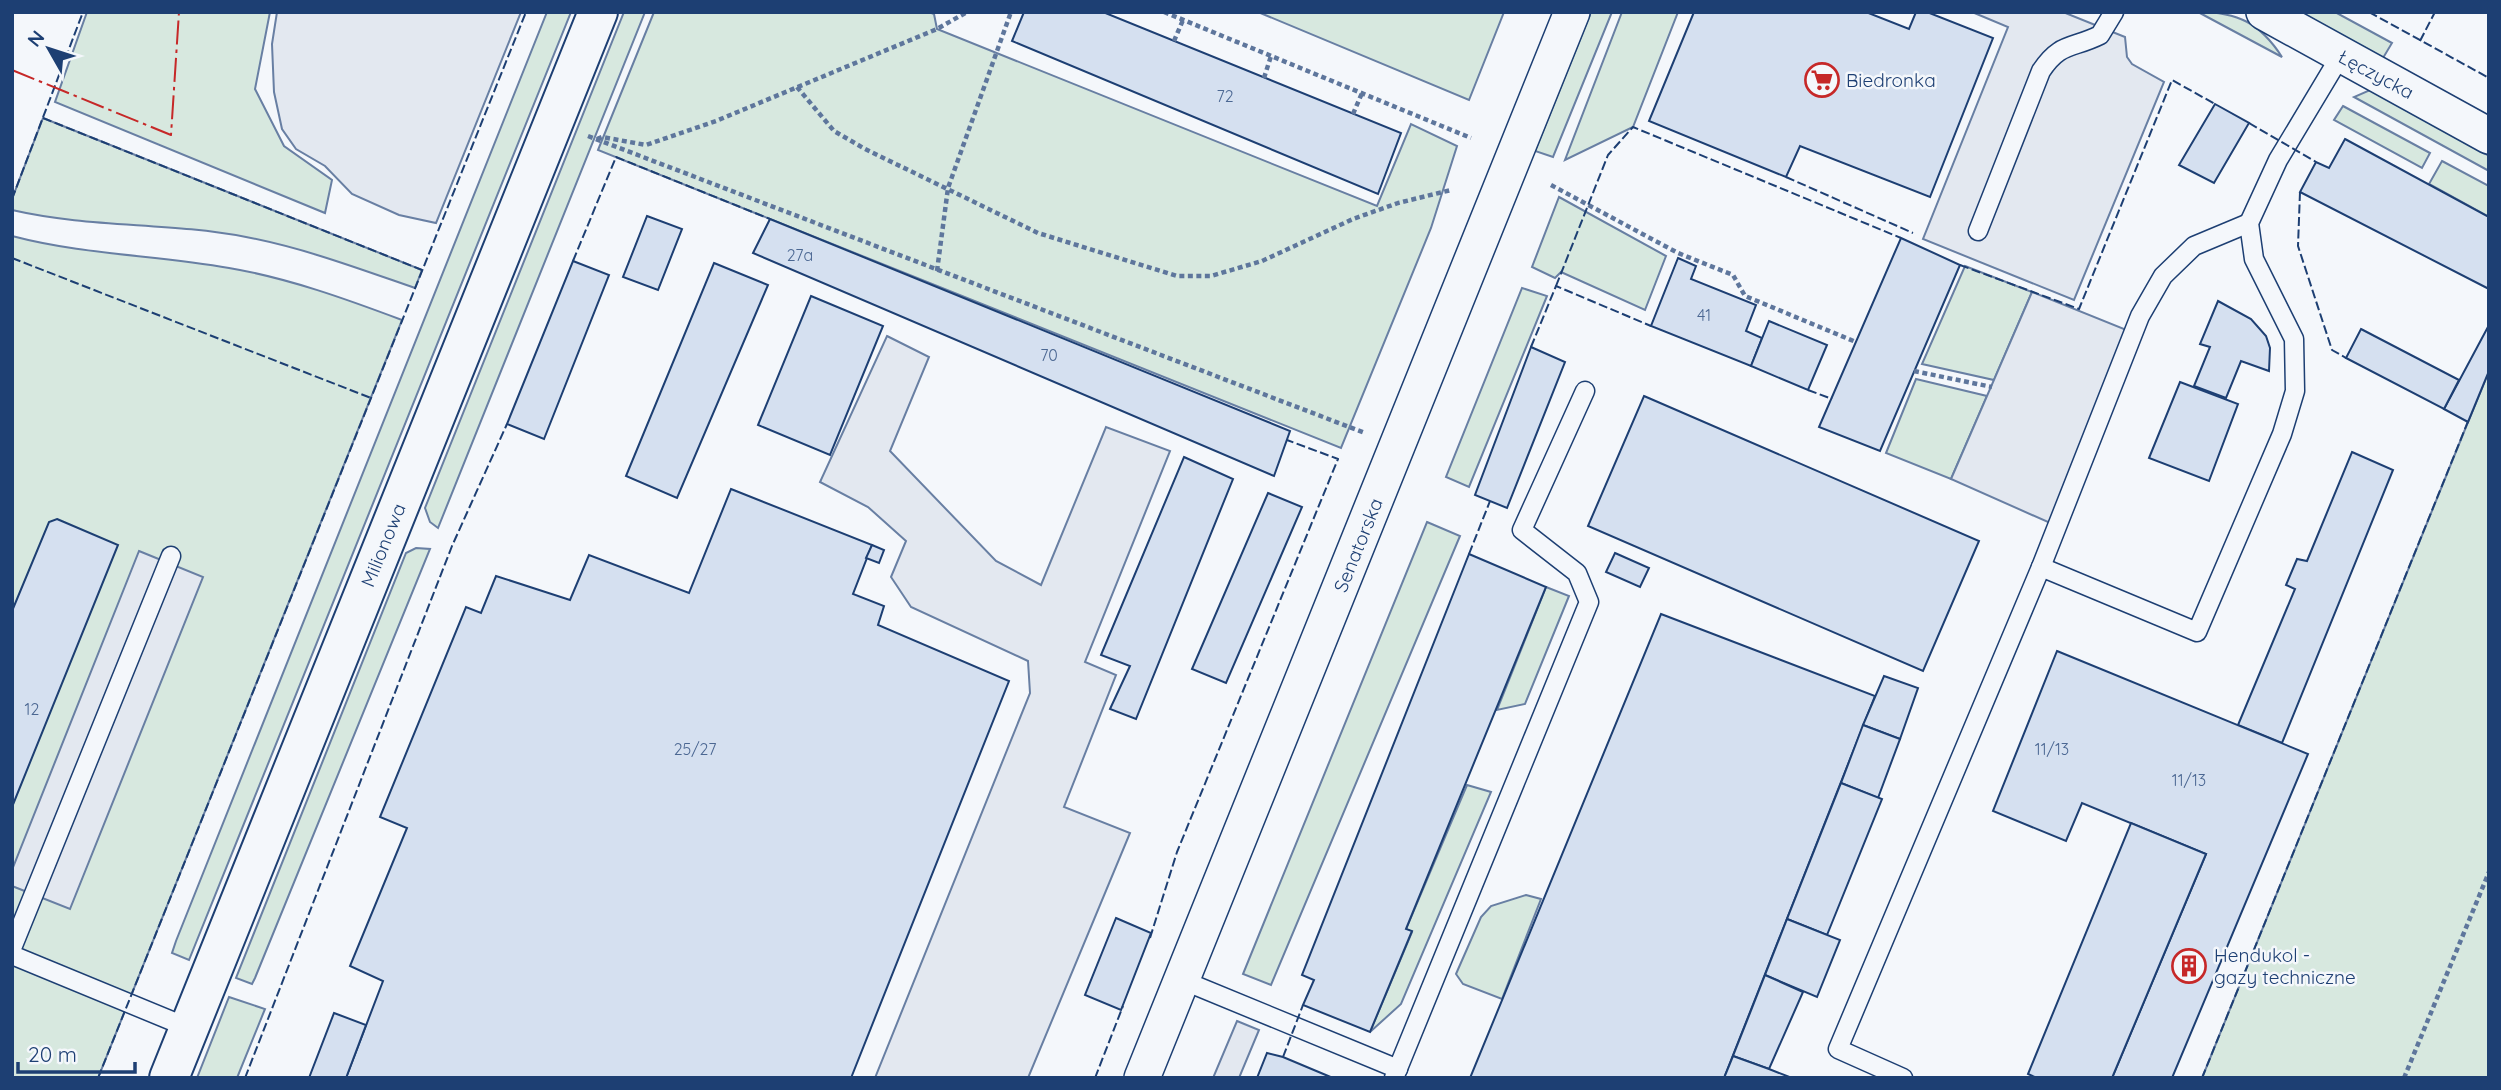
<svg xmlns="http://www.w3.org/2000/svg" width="2501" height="1090" viewBox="0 0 2501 1090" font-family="Quicksand,sans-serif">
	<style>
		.green { fill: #d7e8df; stroke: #687fa3; stroke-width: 2 }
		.parking { fill: #e3e8f0; stroke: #687fa3; stroke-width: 2 }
		.building { fill: #d5e0f0; stroke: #1d3f73; stroke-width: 2 }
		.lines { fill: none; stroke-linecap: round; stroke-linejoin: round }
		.service-casing { stroke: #1d3f73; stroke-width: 21 }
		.minor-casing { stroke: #1d3f73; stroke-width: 38 }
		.tertiary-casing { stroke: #1d3f73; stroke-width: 42 }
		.path { stroke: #5e769c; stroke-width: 4.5; stroke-dasharray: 5 3.5; stroke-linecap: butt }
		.service { stroke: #f4f7fb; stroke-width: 18 }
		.minor { stroke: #f4f7fb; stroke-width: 35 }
		.tertiary { stroke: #f4f7fb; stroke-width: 38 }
		.fence { stroke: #1d3f73; stroke-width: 2; stroke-dasharray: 9 3.5; stroke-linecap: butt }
		.power { stroke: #c62828; stroke-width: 2; stroke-dasharray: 24 5 3.5 5; stroke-linecap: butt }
		.labels { text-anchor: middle; stroke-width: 5; stroke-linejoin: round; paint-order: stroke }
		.number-label { font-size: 16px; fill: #4b6792 }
		.street-label { font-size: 19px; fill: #1d3f73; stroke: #f4f7fb }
		.poi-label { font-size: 19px; fill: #1d3f73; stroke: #f4f7fb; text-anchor: start }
	</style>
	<rect width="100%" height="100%" fill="#f4f7fb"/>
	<g class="green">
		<path d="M87,12H270L255,89L284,146L332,180L325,213L55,102Z"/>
		<path d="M547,12H571L189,960L172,953L176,941Z"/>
		<path d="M624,12H645L438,528L430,522L425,508Z"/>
		<path d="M654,12H929L934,14L937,29L1377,206L1411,124L1457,146L1431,228L1341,448L598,150Z"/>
		<path d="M1258,12H1504L1469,100Z"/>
		<path d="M1591,12H1612L1553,157L1535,151Z"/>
		<path d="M1622,12H1678L1633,127L1565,160Z"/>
		<path d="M2198,12C2238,12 2260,23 2282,57Z"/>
		<path d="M2300,12H2335L2392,43L2383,58Z"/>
		<path d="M2370,90L2489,156V171L2354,97Z"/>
		<path d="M2343,106L2430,153L2422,168L2334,120Z"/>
		<path d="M43,118L422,270L415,288C360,269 304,248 246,237C168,222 90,228 12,210V199Z"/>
		<path d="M2442,161L2489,186V217L2429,184Z"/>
		<path d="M1559,197L1666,256L1645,310L1561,272L1555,278L1532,267Z"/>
		<path d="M12,236C84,255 156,255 229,268C288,278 346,299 402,320L98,1078H12Z"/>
		<path d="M1965,266L2032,292L1994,380L1922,364Z"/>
		<path d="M1522,288L1547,296L1469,487L1446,477Z"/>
		<path d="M2489,371V1078H2202L2468,422Z"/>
		<path d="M1916,379L1987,396L1951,479L1886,453Z"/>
		<path d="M1427,522L1460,536L1271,985L1243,974Z"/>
		<path d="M416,548L430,549L255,978L252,984L236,978L406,553Z"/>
		<path d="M1546,587L1569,596L1525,704L1497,710Z"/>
		<path d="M1467,785L1491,792L1401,1004L1370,1032L1412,932L1406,929Z"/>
		<path d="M1526,895L1541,899L1502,999L1463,984L1456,974L1481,917L1491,906Z"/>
		<path d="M229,997L265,1009L237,1078H197Z"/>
	</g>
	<g class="parking">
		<path d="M277,12H521L436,223L399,215L352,194L325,166L296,149L282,129L274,92L272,44Z"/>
		<path d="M1972,12H2063L2125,37L2127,57L2132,64L2164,82L2074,300L1923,239L2008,27Z"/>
		<path d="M2032,292L2134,333L2057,526L1951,479Z"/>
		<path d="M887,336L929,357L890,451L996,561L1041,585L1106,427L1170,451L1085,662L1116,675L1064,807L1130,833L1028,1078H875L1030,693L1028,661L911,607L891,577L906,541L868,507L820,482Z"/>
		<path d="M139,551L203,577L70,909L12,886V870Z"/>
		<path d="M1237,1021L1259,1030L1239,1078H1213Z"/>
	</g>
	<g class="building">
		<path d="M1024,12H1103L1401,133L1378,194L1012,41Z"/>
		<path d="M1694,12H1866L1909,29L1916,12H1927L1993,38L1930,197L1800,146L1786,177L1649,121Z"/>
		<path d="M2215,104L2249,123L2214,183L2179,165Z"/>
		<path d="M2345,139L2489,217V289L2300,192L2316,162L2329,168Z"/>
		<path d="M647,216L682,229L658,290L623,277Z"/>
		<path d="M770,219L1290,431L1274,476L753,253Z"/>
		<path d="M1901,238L1960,265L1880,451L1819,427Z"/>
		<path d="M1678,258L1696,266L1691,279L1756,305L1746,331L1762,338L1751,366L1651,326Z"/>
		<path d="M573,261L609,275L544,439L507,424Z"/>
		<path d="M714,263L768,285L677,498L626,476Z"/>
		<path d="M811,296L883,326L830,455L758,425Z"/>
		<path d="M2218,301L2251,319L2266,336L2270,348L2269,371L2241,361L2226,398L2194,386L2210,347L2200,344Z"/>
		<path d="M1769,321L1827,345L1808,390L1751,366Z"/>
		<path d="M2489,325V371L2468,422L2444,409Z"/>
		<path d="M2361,329L2459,380L2444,409L2346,358Z"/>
		<path d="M1531,347L1565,362L1507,508L1475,495Z"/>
		<path d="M2180,382L2238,404L2209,481L2149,458Z"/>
		<path d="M1644,396L1979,541L1923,671L1588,526Z"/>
		<path d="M2352,452L2393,470L2282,743L2238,725L2295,589L2286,585L2297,559L2307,561Z"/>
		<path d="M1184,457L1233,479L1136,719L1110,709L1130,666L1101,655Z"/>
		<path d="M731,489L872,545L853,594L884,606L878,625L1009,681L851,1078H346L383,981L350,966L407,828L380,817L466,607L481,613L496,576L570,600L589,555L689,593Z"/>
		<path d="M1268,493L1302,507L1226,683L1192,669Z"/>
		<path d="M57,519L118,545L12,807V611L49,522Z"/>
		<path d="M872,545L884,550L879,563L866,558Z"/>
		<path d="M1615,553L1649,568L1640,587L1606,572Z"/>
		<path d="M1469,554L1546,587L1406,929L1412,931L1370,1032L1303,1005L1314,980L1302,975Z"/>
		<path d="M1661,614L1875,696L1724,1078H1470Z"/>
		<path d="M2057,651L2308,754L2172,1078H2112L2206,854L2082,803L2066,841L1993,811Z"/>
		<path d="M1884,676L1918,688L1900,739L1863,725Z"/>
		<path d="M1863,725L1900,739L1878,798L1841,783Z"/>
		<path d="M1841,783L1882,799L1827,935L1787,919Z"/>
		<path d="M2131,823L2206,854L2112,1078H2037L2028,1074Z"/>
		<path d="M1116,918L1151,933L1121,1010L1085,995Z"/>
		<path d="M1787,919L1840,940L1817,997L1765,975Z"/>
		<path d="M1765,975L1803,992L1769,1069L1733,1056Z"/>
		<path d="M334,1013L366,1025L346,1078H309Z"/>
		<path d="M1267,1053L1283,1057L1333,1078H1257Z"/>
		<path d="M1733,1056L1769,1069L1792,1078H1724Z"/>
	</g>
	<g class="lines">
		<g class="service-casing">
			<g id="service">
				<path d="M1978,231L2041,71C2060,42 2072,49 2100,35L2114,12"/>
				<path d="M2041,567L2140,316L2163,276L2194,246L2249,223"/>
				<path d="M12,948L171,556"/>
				<path d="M12,955L189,1028"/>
				<path d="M1182,980L1398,1069"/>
				<path d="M1394,1078L1589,602L1577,573L1522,530L1585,391"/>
				<path d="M1903,1078L1838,1049L2041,567L2197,632L2282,434L2295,391L2294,339L2254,259L2249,223L2278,160L2341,55"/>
			</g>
		</g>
		<g class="minor-casing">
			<g id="minor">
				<path d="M2264,12L2489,136"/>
				<path d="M1142,1078L1572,12"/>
			</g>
		</g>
		<g class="tertiary-casing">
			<path id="tertiary" d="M169,1078L598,12"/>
		</g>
		<g class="path">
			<path d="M1164,12L1471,138"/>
			<path d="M1174,41L1183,20"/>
			<path d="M1264,78L1271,56"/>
			<path d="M797,87L834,131L865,149L1038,233L1177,276H1211L1262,261L1353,219L1398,203L1451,190"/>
			<path d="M1353,114L1362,93"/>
			<path d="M588,136L1365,433"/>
			<path d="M597,139L602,137L646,145L716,121L937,29L967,12"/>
			<path d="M1551,185L1678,253L1733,275L1745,296L1856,342"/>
			<path d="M937,271L948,188L1011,12"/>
			<path d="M1914,371L1992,387"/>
			<path d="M2404,1078L2489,872"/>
		</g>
		<use href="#service" class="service"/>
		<use href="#minor" class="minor"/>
		<use href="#tertiary" class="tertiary"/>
		<g class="fence">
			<path d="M929,12H938"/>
			<path d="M2369,12L2489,78"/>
			<path d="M2420,41L2435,12"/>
			<path d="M43,118L422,270"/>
			<path d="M2249,123L2316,162"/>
			<path d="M1786,177L1913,233"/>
			<path d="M2300,192L2298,246L2332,350L2346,358"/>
			<path d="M12,199L83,12"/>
			<path d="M12,258L371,398"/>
			<path d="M573,261L616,157L770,219"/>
			<path d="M1960,265L2079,309L2172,80L2215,104"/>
			<path d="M1556,286L1608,155L1633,127L1901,238"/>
			<path d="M1531,347L1556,286L1651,326"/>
			<path d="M1808,390L1832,399"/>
			<path d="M1469,554L1490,501"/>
			<path d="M1150,938L1177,852L1338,459L1287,440"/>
			<path d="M1283,1057L1303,1005"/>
			<path d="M98,1078L526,12"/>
			<path d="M245,1078L452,546L507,424"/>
			<path d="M1095,1078L1123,1006"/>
			<path d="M2202,1078L2469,419"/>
		</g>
		<path class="power" d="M12,70L171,135L179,12"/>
	</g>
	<defs>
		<g id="supermarket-ring" transform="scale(1.75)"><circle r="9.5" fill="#f4f7fb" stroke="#c62828" stroke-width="1.5"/><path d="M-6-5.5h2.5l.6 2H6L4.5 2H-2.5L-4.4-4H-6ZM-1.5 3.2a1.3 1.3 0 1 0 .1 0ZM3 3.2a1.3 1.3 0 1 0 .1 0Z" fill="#c62828"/></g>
		<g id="building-ring" transform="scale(1.75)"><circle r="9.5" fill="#f4f7fb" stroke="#c62828" stroke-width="1.5"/><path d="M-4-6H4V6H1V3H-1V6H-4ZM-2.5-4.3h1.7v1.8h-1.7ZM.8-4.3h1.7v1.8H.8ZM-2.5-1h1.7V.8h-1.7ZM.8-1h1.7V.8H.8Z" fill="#c62828"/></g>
	</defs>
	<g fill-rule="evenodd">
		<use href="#supermarket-ring" x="1822" y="80"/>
		<use href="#building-ring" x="2189" y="966"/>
	</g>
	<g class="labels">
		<g class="number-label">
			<text x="1225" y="102">72</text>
			<text x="800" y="261">27a</text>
			<text x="1704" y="321">41</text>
			<text x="1049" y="361">70</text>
			<text x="32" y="715">12</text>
			<text x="695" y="755">25/27</text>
			<text x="2052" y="755">11/13</text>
			<text x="2189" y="786">11/13</text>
		</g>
		<g class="street-label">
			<text transform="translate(2376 74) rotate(28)" y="7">Łęczycka</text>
			<text transform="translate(383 545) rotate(-68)" y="7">Milionowa</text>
			<text transform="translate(1358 545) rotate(-68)" y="7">Senatorska</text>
		</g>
		<g class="poi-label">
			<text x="1846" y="87">Biedronka</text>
			<text x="2214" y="962">Hendukol -<tspan x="2214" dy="22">gazy techniczne</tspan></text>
		</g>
	</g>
	<rect width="2501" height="1090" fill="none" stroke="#1d3f73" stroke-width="28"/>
	<g transform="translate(49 49) rotate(309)" stroke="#f4f7fb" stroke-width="5" paint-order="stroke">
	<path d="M0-5L12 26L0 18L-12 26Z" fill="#1d3f73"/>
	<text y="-10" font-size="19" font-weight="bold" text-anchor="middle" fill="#1d3f73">N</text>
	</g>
	<path d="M18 1062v10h117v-10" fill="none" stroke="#1d3f73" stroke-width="3.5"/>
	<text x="28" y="1062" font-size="21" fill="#1d3f73" stroke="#f4f7fb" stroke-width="5" paint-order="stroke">20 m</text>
</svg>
